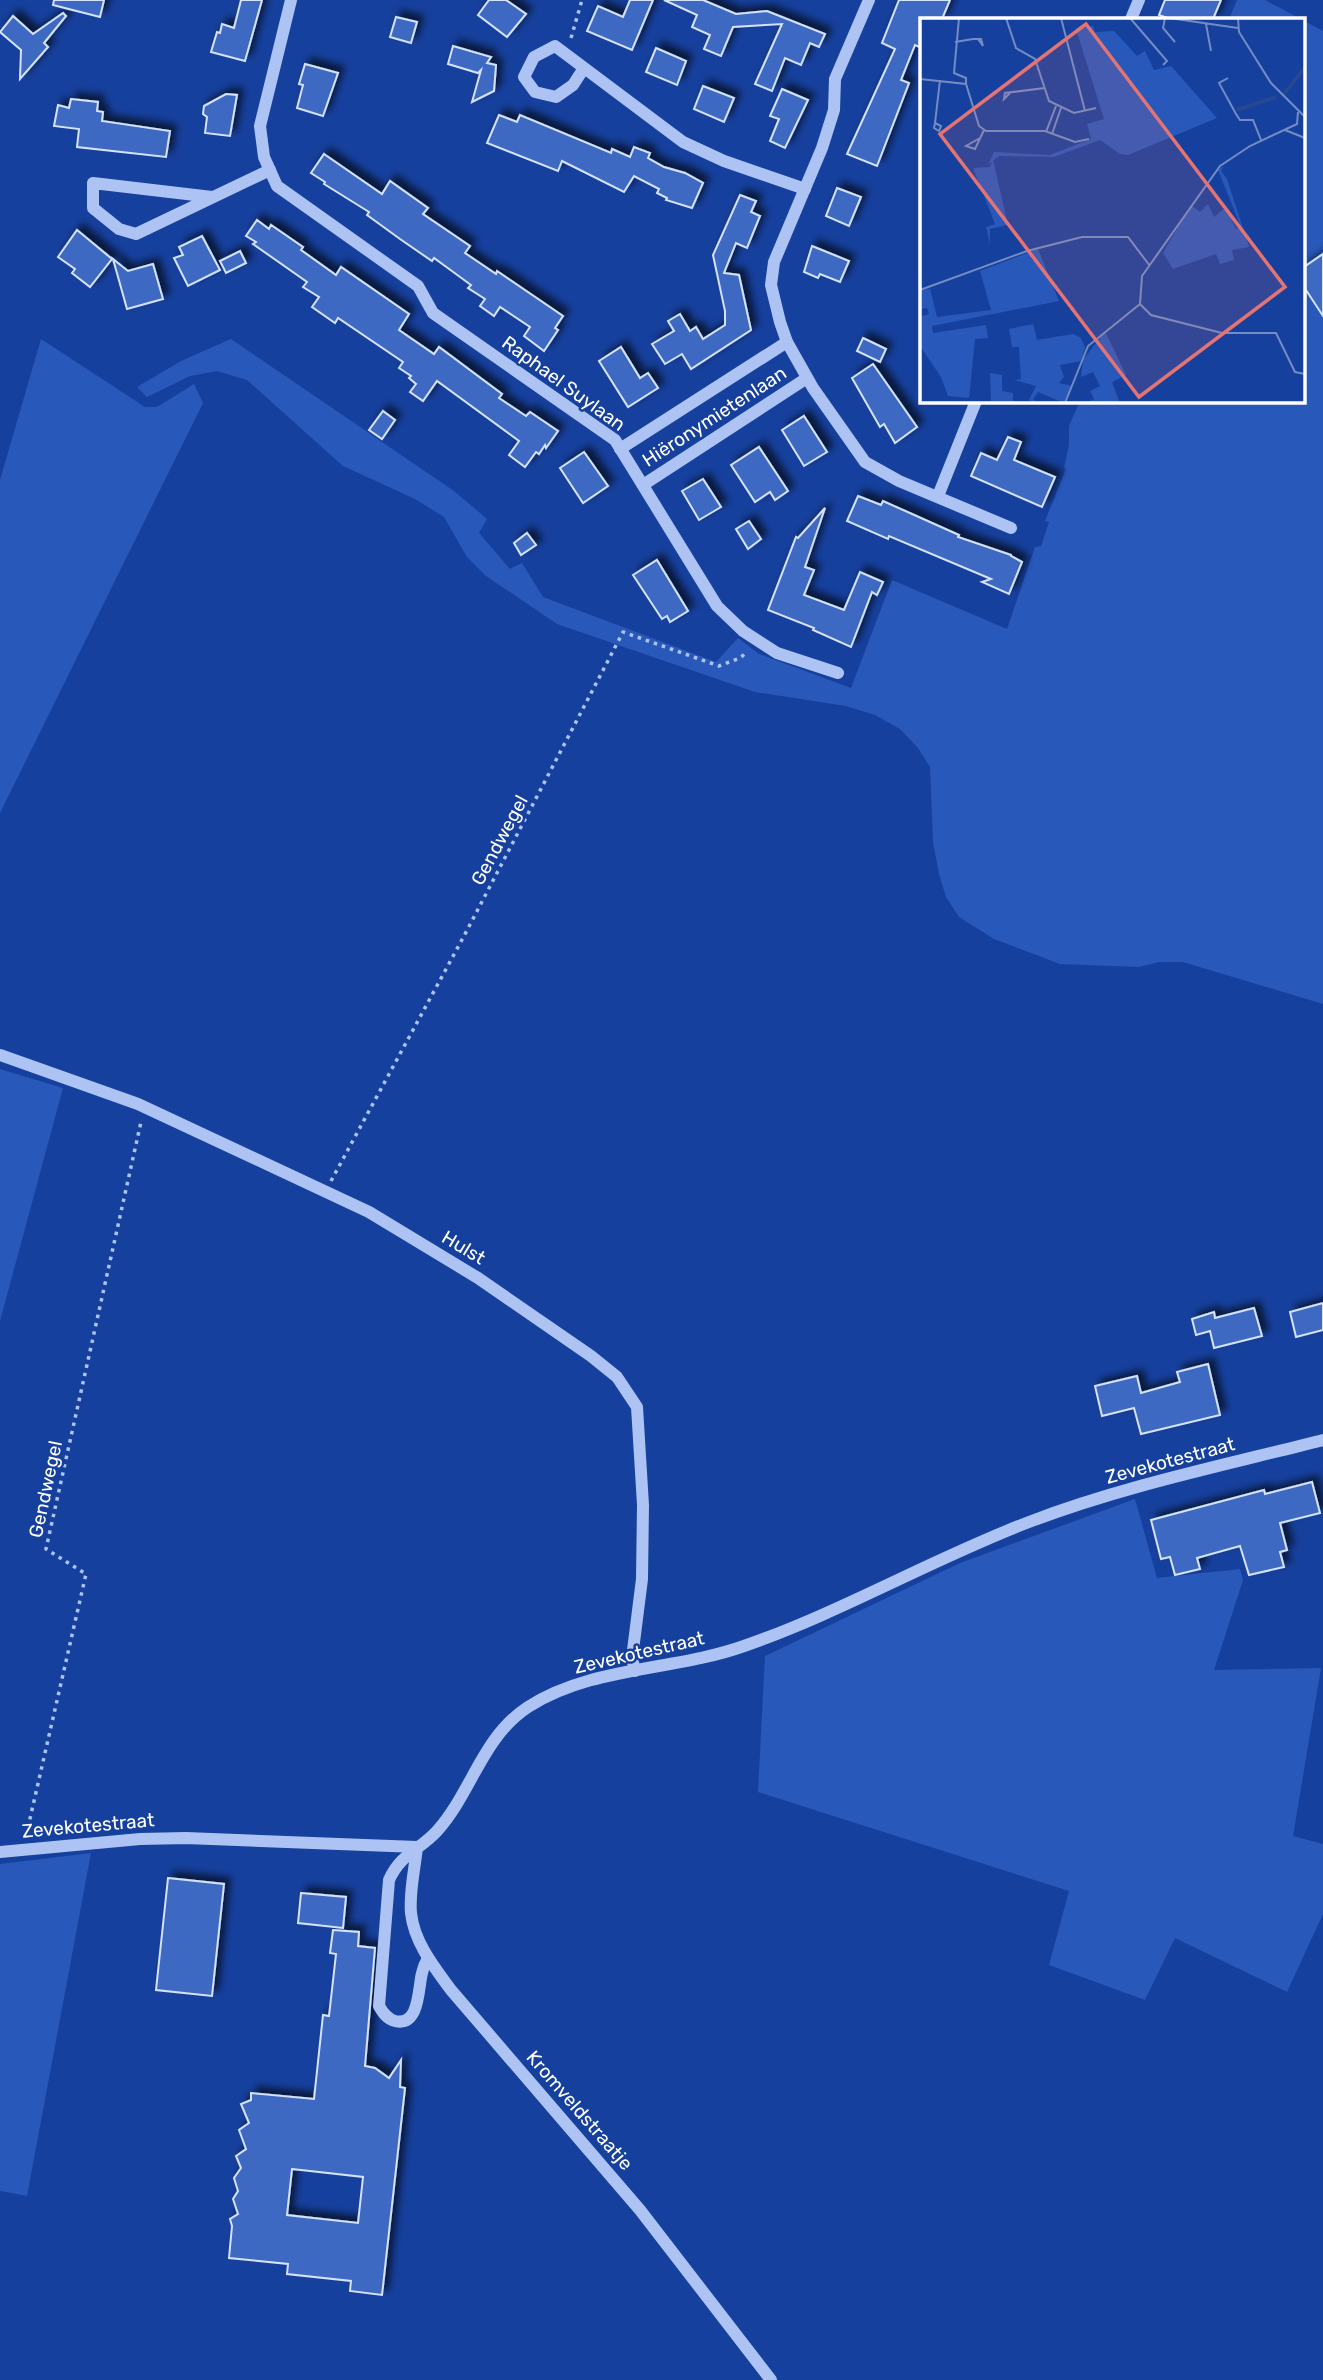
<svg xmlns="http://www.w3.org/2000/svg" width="1323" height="2380" viewBox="0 0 1323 2380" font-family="Rubik,sans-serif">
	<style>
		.green { fill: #2958bb }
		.building { fill: #3e69c3; stroke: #d5e2fd; stroke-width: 2; fill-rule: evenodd; filter: url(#shadow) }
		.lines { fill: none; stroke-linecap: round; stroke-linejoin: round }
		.path { stroke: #adc3f3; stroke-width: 3.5; stroke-dasharray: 3.5 5; stroke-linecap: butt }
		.minor { stroke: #adc3f3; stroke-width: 12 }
		.labels { text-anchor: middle; stroke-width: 5; stroke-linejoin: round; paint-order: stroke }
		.street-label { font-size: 19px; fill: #fff; stroke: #16409d }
		.inset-river { fill: none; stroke: #29488e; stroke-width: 3.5 }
		.inset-road { fill: none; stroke: #738cc4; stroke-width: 2 }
		.view { fill: #e47373; fill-opacity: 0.15; stroke: #e47373; stroke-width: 3.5 }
		.inset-edge { fill: none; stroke: #fff; stroke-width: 3.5 }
	</style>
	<defs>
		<filter id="shadow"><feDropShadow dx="6" dy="-6" stdDeviation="3.5" flood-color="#0009"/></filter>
	</defs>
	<rect width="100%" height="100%" fill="#16409d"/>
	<g class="green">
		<path d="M1237,0H1265L1301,19H1229Z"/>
		<path d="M1304,21L1323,31V1004L1183,962H1159L1139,967L1060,964L994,939L959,917L946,897L939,874L933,842L930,767L918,748L900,729L875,715L846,706L755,692L557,624L486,576L467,557L444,517L415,499L343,466L247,380L217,371L190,376L147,397L137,387L181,361L231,339L454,491L487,519L479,533L510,569L522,563L543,597L716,662L738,638L759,654L851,688L892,580L1007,629L1035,547L1041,546L1049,522L1045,521L1066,469L1064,468L1069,445V426L1080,401H1304Z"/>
		<path d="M41,339L145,407H157L194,384L203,403L0,813V480Z"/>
		<path d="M0,1069L63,1088L0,1321Z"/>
		<path d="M1135,1499L1157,1578L1240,1569L1243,1580L1214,1670L1321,1668L1293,1836L1323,1844V1914L1287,1992L1175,1938L1145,2000L1049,1965L1069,1891L758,1792L765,1656L960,1563Z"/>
		<path d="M91,1853L27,2196L0,2191V1864Z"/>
	</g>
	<g class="building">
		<path d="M54,0H104L100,17L53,5Z"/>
		<path d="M241,0H262L245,61L211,52L217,32L220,33L222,24L234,28Z"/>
		<path d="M489,0H506L526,14L507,37L478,15Z"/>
		<path d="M630,0H653L632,50L587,31L598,6L623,17Z"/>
		<path d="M664,0H703L736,14L767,11L825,34L819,47L810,43L801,65L785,58L772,91L755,84L782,24L733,27L721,56L704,49L710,35L692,27L697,15Z"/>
		<path d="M899,0H950L942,19H922V48L915,45L901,80L909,83L877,166L847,154L895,49L882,43Z"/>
		<path d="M1165,0H1221L1213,19H1170L1159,15Z"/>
		<path d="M63,13L66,16L44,43L48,47L20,79L21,50L0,32L13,16L33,34Z"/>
		<path d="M396,17L417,22L411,43L390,37Z"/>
		<path d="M453,46L491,57L487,63L496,65L494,91L472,102L481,70L478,73L448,64Z"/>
		<path d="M656,48L686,61L677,85L646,72Z"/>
		<path d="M305,64L338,73L323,116L297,108L303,85L299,84Z"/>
		<path d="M703,86L734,98L724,122L694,109Z"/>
		<path d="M782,89L808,100L785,148L770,141L779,119L770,116Z"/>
		<path d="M226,94L237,95L230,136L205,133L207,117L203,114L204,106Z"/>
		<path d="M71,99L98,102L97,111L103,112L102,121L170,131L166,157L77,147L79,129L54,126L58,105L69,108Z"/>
		<path d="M499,115L517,122L520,115L611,153L612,149L630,157L634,147L650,153L648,158L664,167L685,173L703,183L692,208L666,200L667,198L657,193L659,189L634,176L624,192L562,161L558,171L487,143Z"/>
		<path d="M324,154L382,194L390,181L428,208L423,214L470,246L465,253L496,274L497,271L563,316L555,328L558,330L544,351L524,336L530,327L500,307L494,316L480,306L485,299L468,288L471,285L434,258L432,261L400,239L367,215L369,212L324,184L325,182L311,173Z"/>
		<path d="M837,188L861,197L849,226L826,216Z"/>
		<path d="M740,195L756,201L751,212L760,216L747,248L736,243L724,273L739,275L751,330L691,369L682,354L665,364L652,344L674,331L668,321L680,314L690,331L696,327L703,339L725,325V311L713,255Z"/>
		<path d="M257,220L269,229L271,225L303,247L301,250L336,275L341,267L409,314L399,330L434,354L439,347L502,394L499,398L526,416L530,412L558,431L546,448L545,445L539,454L536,452L525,467L509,455L519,441L437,381L423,401L410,392L416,384L409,378L411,376L399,368L403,362L338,318L335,323L312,307L319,297L303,287L307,282L253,244L256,242L246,236Z"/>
		<path d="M77,230L112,259L90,287L72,273L75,269L58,257Z"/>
		<path d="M202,236L220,270L188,286L174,258L183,255L179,247Z"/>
		<path d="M812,246L849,261L840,282L820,274L818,278L804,272Z"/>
		<path d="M240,251L246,263L226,273L220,261Z"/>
		<path d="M1323,254V316L1304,287V267Z"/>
		<path d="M113,259L128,271L153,264L163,299L127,309Z"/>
		<path d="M863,338L886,349L880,362L857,351Z"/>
		<path d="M621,347L640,378L648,373L658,388L628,407L599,361Z"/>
		<path d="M873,364L917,427L895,443L884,424L880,427L852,378Z"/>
		<path d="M383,411L395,420L382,439L369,430Z"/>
		<path d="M804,416L827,452L804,466L782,430Z"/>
		<path d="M1008,437L1021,442L1014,460L1055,477L1042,507L971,476L981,453L997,460Z"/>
		<path d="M759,447L788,491L775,500L770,492L755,502L731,465Z"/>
		<path d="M584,452L608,486L583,503L560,468Z"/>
		<path d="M703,479L721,507L699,520L682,491Z"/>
		<path d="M858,496L881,505L883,501L959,535L958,537L1011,555V556L1022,562L1009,594L982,582L991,579L889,536L888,539L847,521Z"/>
		<path d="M825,508L805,567L814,570L804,595L844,610L860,572L883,582L877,595L872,592L851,647L813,630L814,628L768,610L796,537L798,538Z"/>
		<path d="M749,521L761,539L748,549L736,529Z"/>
		<path d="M527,533L536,545L521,555L514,543Z"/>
		<path d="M657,560L688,611L670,622L667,616L662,619L633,575Z"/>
		<path d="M1323,1303V1330L1296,1337L1290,1312Z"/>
		<path d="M1254,1308L1262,1336L1214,1348L1210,1331L1196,1335L1192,1319L1214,1312L1215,1318Z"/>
		<path d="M1208,1364L1220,1415L1141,1434L1134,1408L1102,1416L1095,1386L1137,1376L1141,1393L1180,1382L1177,1372Z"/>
		<path d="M1312,1482L1320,1513L1280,1523L1287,1550L1280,1552L1284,1567L1249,1575L1240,1546L1197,1558L1200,1569L1175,1575L1170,1557L1161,1559L1151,1520L1264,1490L1265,1494Z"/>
		<path d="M168,1878L224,1884L212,1996L156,1990Z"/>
		<path d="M301,1893L346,1897L343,1928L298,1923Z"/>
		<path d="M333,1930L359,1932L358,1946L375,1948L365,2066L375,2068L389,2078L401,2060L400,2087L405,2088L382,2295L350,2291L351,2281L287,2274L288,2264L229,2258L232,2226L230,2219L238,2214L233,2199L238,2191L234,2178L241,2168L236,2156L246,2149L239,2130L249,2123L241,2104L251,2100V2093L314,2099L323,2015L329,2016L336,1954L330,1953ZM292,2169L363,2177L358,2223L287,2215Z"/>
	</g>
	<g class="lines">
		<g class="path">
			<path d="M571,38L582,0"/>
			<path d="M331,1181L464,936L623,632L719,666L740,658L747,652"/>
			<path d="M26,1836L86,1574L46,1549L141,1122"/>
		</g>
		<g class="minor">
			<path d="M291,0L260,126L264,157L277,186L418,286L433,313L615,440L717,606L743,631L777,653L838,673"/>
			<path d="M869,0L835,79L834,110L822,148L774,262L771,285L780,322L787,342L813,388L865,462L899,481L1011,528"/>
			<path d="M1131,19L1139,0"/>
			<path d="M584,68L573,85L556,97L535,92L524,77L534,57L555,46L683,142L724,161L805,189"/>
			<path d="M212,197L93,183V208L119,229L136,234L270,170"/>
			<path d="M620,449L787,342"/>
			<path d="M643,485L807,378"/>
			<path d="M938,496L976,401"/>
			<path d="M0,1055L138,1104L369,1212L478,1278L591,1356L617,1377L637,1407L643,1505L642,1579L632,1658L635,1671"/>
			<path d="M417,1847C415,1868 409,1892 411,1913C414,1942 434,1967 451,1990L640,2210L771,2380"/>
			<path d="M0,1852L140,1839L186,1838L417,1847"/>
			<path d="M428,1958C425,1963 423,1968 422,1973C418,1988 420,2027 395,2021C387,2019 383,2013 379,2006L389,1880C401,1853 420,1850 437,1831C472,1792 482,1737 528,1707C592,1666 674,1671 744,1646C842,1612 932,1559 1029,1522C1123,1486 1225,1465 1323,1440"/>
		</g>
	</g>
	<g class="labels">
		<g class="street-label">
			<text transform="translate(564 383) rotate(36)" y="7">Raphael Suylaan</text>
			<text transform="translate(714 416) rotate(-33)" y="7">Hiëronymietenlaan</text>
			<text transform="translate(499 840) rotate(-62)" y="7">Gendwegel</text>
			<text transform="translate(464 1247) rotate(31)" y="7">Hulst</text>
			<text transform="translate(1170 1460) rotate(-15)" y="7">Zevekotestraat</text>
			<text transform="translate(45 1489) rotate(-78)" y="7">Gendwegel</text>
			<text transform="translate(639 1652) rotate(-13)" y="7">Zevekotestraat</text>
			<text transform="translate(88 1825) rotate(-5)" y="7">Zevekotestraat</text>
			<text transform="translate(580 2110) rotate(49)" y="7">Kromveldstraatje</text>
		</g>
	</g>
	<g transform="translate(920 18)">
		<rect width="385" height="385" fill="#16409d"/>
		<path d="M173,8L175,14L194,13L217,38L225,33L234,52L251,48L297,100L208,137L200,136L180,122L134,139L79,138L68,147L74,134L130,137L171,121L167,106L184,101L156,11ZM73,142L88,207L70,211V226L66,209L75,206L53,150L70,149ZM304,148L301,153L307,161L329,229L312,232L314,242L300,246L296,236L253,251L243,235L271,187L280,194L288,186L294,199L305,190L316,211L321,209L298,152ZM118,231L139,283L12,308L13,315L66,307L68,320L55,321L49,380L28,378L21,359L0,328V299L9,296L7,290L0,291V272L10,271L17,299L71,292L60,253ZM113,306L117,322L153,316L161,320L165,329L161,343L140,347L144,359L139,365L153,368L144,385L118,374L113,381L118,385H113L109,382L116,368L94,362L101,361L99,329H92L89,311ZM185,313L206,357L192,364L200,385H166L174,381L170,373L180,368L173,354L161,359L163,342ZM70,355L82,357V373L93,375V385H71Z" fill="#2958bb"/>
		<path class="inset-river" d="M364,76L385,49M317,92L356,79"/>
		<path class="inset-road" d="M39,0L34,55L46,60V66M86,0L96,30L115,41L129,83L154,95L176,90M141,0L165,93M210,0L247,43L243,47M245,0L243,10L255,24M249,0L318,10M318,0L319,14L351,65L385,99M286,6L291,33M35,24L53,21H61L63,28L58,21M308,60L299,65L316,96L320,102H333L341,122M0,61L46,66L59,108L66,113H125L155,124L169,121M90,75L84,81L85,75L125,70M15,105L21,108L19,113L14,110L15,105L20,62M365,112L385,120M126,114L136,88M132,116L141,90M60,120L46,128L55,131L64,112M0,272L107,233L162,219H208L230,248M220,286L222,258L300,148L330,128L377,106L378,94M220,286L231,297L302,315H356L375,354L385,356M145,385L168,328L220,286"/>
		<path class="view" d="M166,6L365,269L219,379L20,116Z"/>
		<rect width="385" height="385" class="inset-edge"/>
	</g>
</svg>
